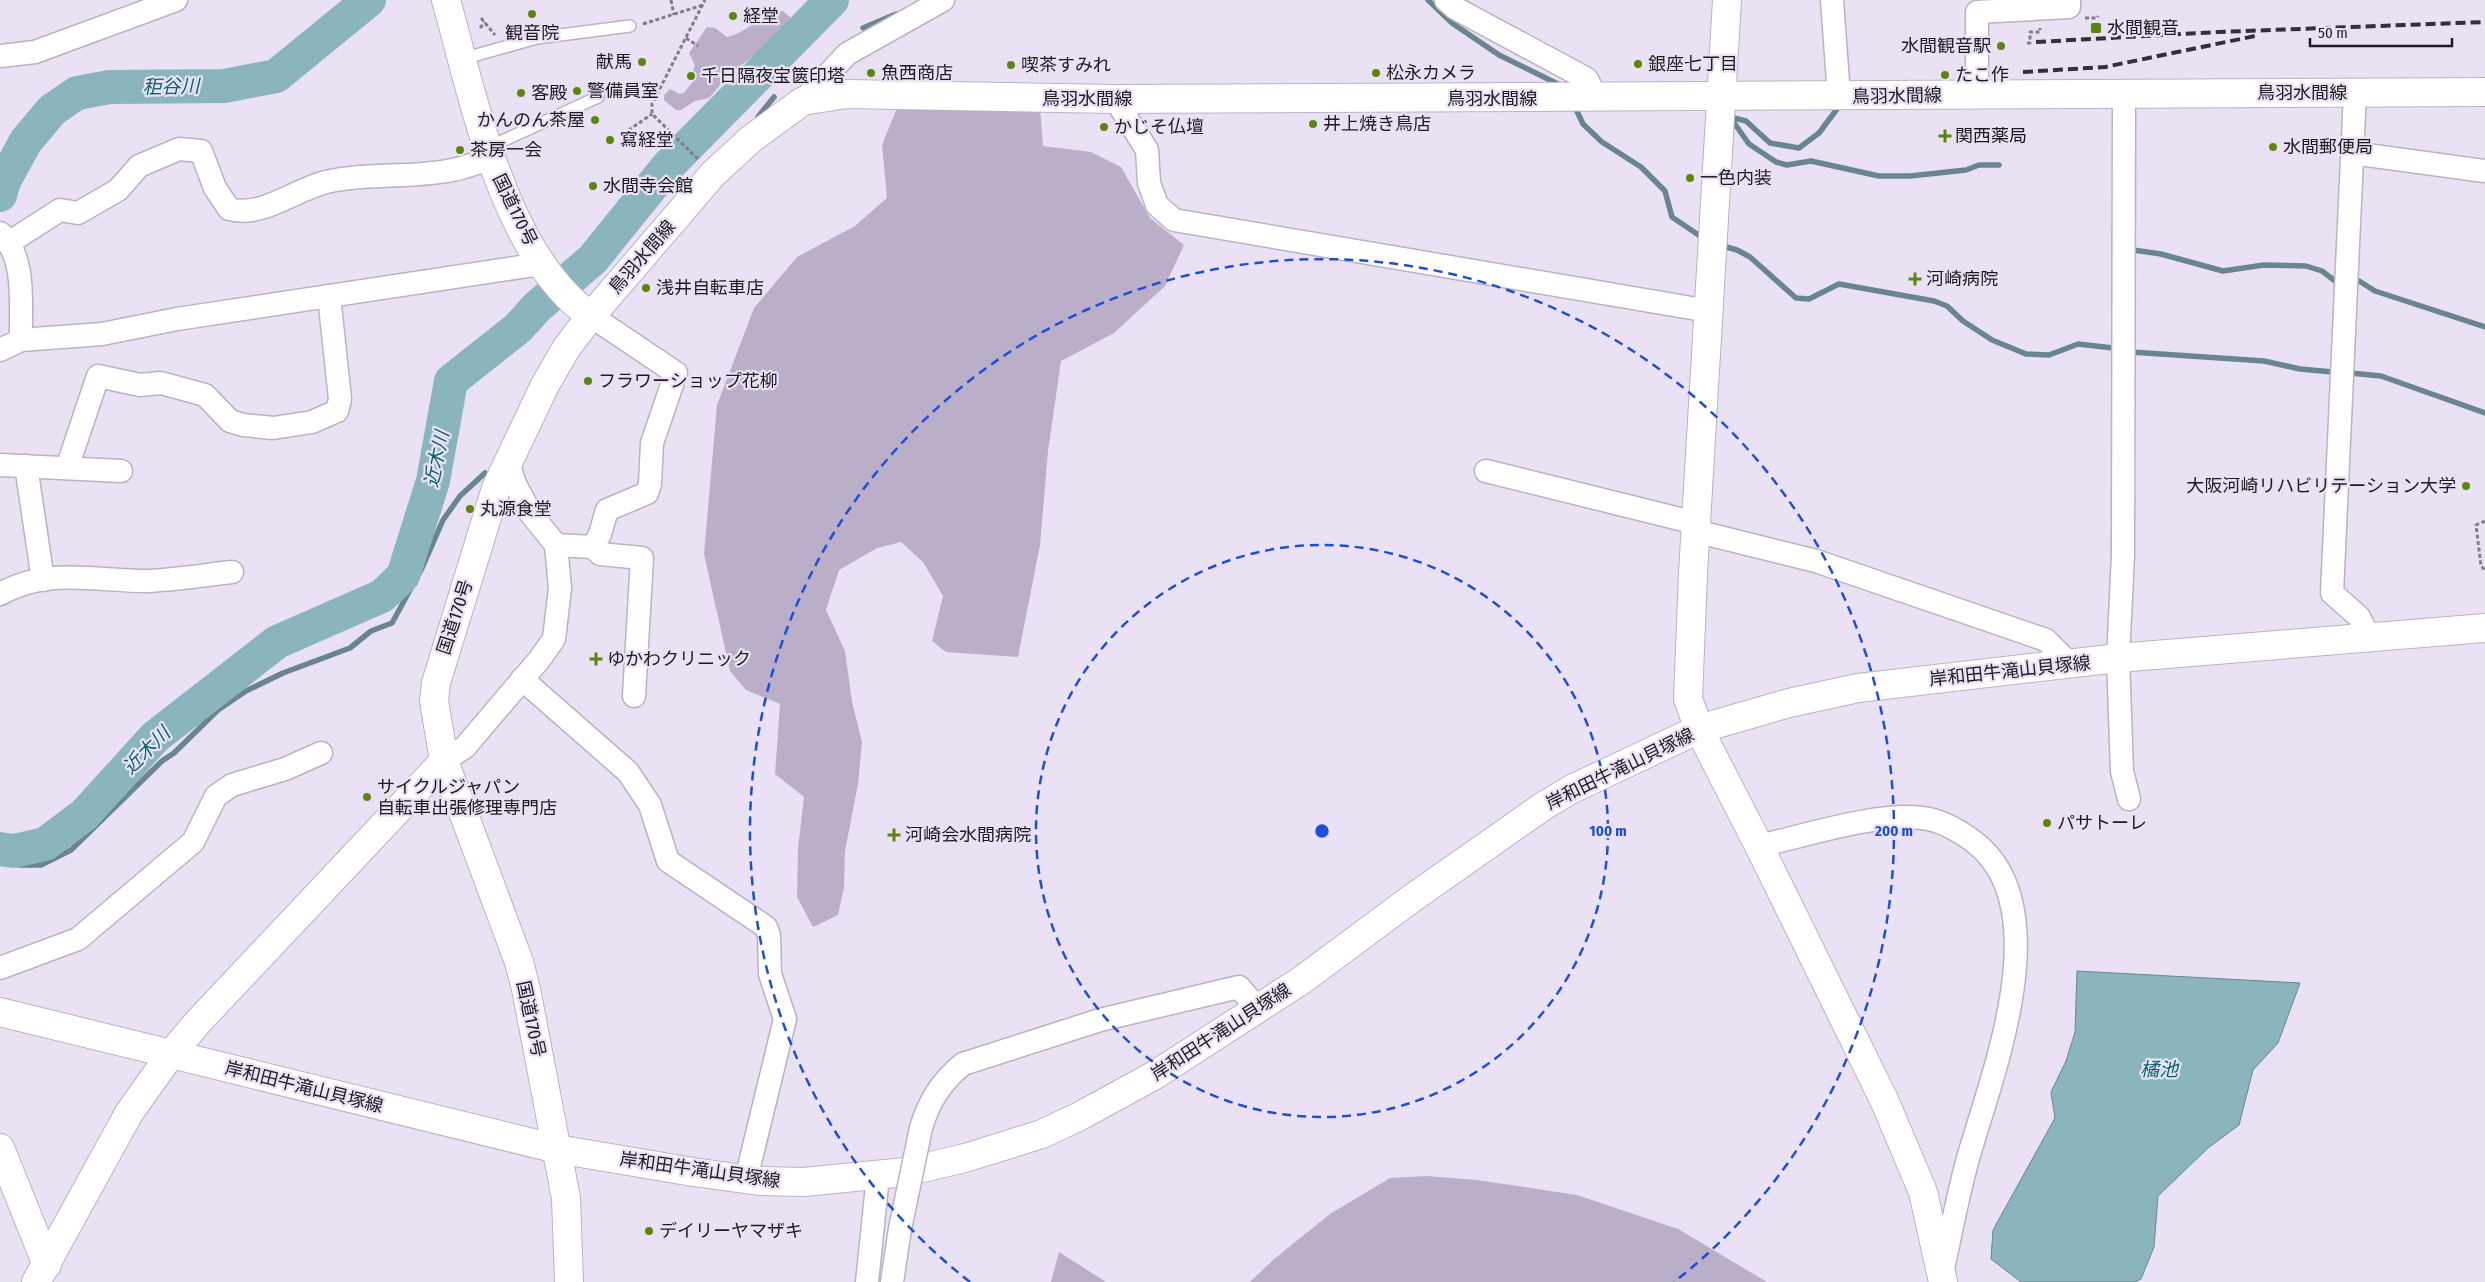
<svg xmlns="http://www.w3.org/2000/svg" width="2485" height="1282" viewBox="0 0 2485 1282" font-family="'Fira Sans Condensed','Noto Sans JP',sans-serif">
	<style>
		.green { fill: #bbaec9 }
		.water { fill: #8ab5bf; stroke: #69868f }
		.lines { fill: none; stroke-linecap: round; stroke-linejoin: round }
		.stream { stroke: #69868f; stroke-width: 5.5 }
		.river { stroke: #8ab5bf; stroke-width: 34 }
		.lane-casing { stroke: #bab2c3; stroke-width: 14 }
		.street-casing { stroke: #bab2c3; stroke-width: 25 }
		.secondary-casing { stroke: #bab2c3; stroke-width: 30 }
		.primary-casing { stroke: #bab2c3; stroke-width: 30 }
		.highway-casing { stroke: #bab2c3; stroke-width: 30 }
		.path { stroke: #817c88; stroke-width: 3; stroke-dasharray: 4 2.5; stroke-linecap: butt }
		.lane { stroke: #fff; stroke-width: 11 }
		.street { stroke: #fff; stroke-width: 22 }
		.secondary { stroke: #fff; stroke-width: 28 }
		.primary { stroke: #fff; stroke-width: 28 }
		.highway { stroke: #fff; stroke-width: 28 }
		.rail { stroke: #343038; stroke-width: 4; stroke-dasharray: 10 5; stroke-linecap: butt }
		.street-bridge-casing { stroke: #bab2c3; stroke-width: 25; stroke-linecap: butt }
		.street-bridge { stroke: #fff; stroke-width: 22 }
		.ring { fill: none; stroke: #1d4ed8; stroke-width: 2.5; stroke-dasharray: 9 6 }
		.poi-dot { fill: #5d850d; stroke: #eae2f4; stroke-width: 2 }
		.labels { text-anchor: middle; stroke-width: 4.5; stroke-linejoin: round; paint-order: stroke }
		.poi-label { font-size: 18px; fill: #1c191f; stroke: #eae2f4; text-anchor: start }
		.street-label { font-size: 18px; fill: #1c191f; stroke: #eae2f4 }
		.water-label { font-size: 19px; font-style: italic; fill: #066171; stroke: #eae2f4 }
		.centre { fill: #1d4ed8; stroke: #eae2f4; stroke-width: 2.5 }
		.ring-label { font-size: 15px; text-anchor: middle; font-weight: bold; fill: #1d4ed8; stroke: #eae2f4; stroke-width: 4.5; stroke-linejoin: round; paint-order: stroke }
	</style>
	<rect width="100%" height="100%" fill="#eae2f4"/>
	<g class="green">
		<path d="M783,11L791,18L785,31L730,74L709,98L695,101L681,110H676L664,100V95L670,89L680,94L684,93L694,80L693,70L695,65L689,53L707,27L715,28L727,37C748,32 762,13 783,11Z"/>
		<path d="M899,103L1040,108L1043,146L1091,152L1121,167L1150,218L1184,245L1165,286L1114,333L1061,361L1048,451L1040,545L1018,657L946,652L932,641L943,596L923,562L901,542L877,548L839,570L826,610L845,651L852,702L862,742L858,784L845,851L844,888L838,915L813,927L797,897L798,848L804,797L775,774L780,704L746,690L730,671L704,554L717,405L754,308L797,257L855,226L887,198L882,145Z"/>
		<path d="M1427,1176L1477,1180L1577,1195L1678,1229L1767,1282H1250L1274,1259L1330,1214L1390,1178Z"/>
		<path d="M1059,1252L1106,1282H1051Z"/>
	</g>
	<path class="water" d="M2077,971L2300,983L2278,1043L2253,1070L2239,1125L2208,1148L2158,1196L2154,1247L2141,1279L2135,1282H2021L1991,1259L1993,1230L2055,1118L2051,1092L2066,1061L2075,1032Z"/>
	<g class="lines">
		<g class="stream">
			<path d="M1428,0L1452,23L1499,55L1564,87"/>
			<path d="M863,28L896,14"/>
			<path d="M1575,107L1583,124L1602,142L1641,167L1665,191L1672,217L1703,238"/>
			<path d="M758,117L774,97"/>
			<path d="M1730,117L1749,144L1776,162L1787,165L1811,161L1879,176H1910L1966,170L1979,165H1999"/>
			<path d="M1730,117L1746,121L1770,143L1799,148L1819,133L1837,109"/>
			<path d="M1723,246L1737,250L1750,257L1796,298L1809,299L1839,284L1934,301L1947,306L1963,321L1992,340L2026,354L2049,355L2078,344L2113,348"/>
			<path d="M2133,250L2161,254L2223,271L2264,265L2306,266L2322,271L2335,281"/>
			<path d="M2359,281L2375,291L2485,327"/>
			<path d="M2131,352L2264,361L2300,369L2333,372"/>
			<path d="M2350,373L2381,376L2485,413"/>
			<path d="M14,851L19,865H41L71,850L162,761L174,753L218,710L246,691L283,673L350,648L371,631L392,623L422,568L443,520L460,496L485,473"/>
		</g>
		<g class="river">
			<path d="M0,195L4,181L26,141L52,110L77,93L110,87L224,86L276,76L369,0"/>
			<path d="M0,849L14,851L45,844L84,815L155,737L277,642L382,596L403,576L433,481L451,381L518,328L537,307L593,259L668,166L832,0"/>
		</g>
		<g class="lane-casing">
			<g id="lane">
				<path d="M462,59L537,38L630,26"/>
				<path d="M487,148L598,97"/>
			</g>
		</g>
		<g class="street-casing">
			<g id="street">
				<path d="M1446,0L1455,8L1587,79L1596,98"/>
				<path d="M1832,0L1839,96"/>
				<path d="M0,56L35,52L176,0"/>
				<path d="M2124,93L2123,555L2118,658L2122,771L2129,799"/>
				<path d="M2355,93L2332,593L2359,617L2369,638"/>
				<path d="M1977,95V12L2069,7V0"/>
				<path d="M1115,99L1147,150L1149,183L1157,205L1174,220L1709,311"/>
				<path d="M803,101L847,54L943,0"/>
				<path d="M2352,153L2485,171"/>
				<path d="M0,233C27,257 20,306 21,340"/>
				<path d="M10,242L60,210L78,213L118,190L139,166L179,149L201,151L215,188L229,209C262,218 294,190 326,182C365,173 407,178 447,171C462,169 477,163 491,158"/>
				<path d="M0,350L21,340L102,334L177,319L541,264"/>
				<path d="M0,465L121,471"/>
				<path d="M26,466L43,580"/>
				<path d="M67,468L98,376L140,385L161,383L205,395L230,421L243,425L273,428L312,422L337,411L340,399L329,296"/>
				<path d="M1486,471L1696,523"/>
				<path d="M1695,531L1816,561L2046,640L2069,663"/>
				<path d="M556,545L593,547L600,534L607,510L647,493L650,484L652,443L676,373L591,316"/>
				<path d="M593,547L600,554L642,558L634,696"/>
				<path d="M0,594C48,567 96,581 147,581C175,580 204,575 232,572"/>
				<path d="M522,679L628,772L650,805L668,861L766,927L769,935L770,974L785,1019L746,1179"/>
				<path d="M444,761L465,747L539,660L554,639L560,588L556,545L531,514L515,484L508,462"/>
				<path d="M1759,846C1804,836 1878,812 1922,818C1941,820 1958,830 1973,841C2059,905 1993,1072 1969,1155C1958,1193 1951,1233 1942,1273"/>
				<path d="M0,968L78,939L193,842L216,796L232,785L285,769L321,753"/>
				<path d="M921,1128C929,1101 941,1082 963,1064L1100,1020L1239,987L1257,1008"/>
				<path d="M867,1282L878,1176"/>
				<path d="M892,1282L900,1229"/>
			</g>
		</g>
		<g class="secondary-casing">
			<g id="secondary">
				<path d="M1727,0L1693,573L1688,699L1699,729L1759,846L1885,1102L1923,1192L1943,1282"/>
				<path d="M591,316L713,174L751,139L803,101L846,94L1115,99L2485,92"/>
				<path d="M171,1054L198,1022L444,761"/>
				<path d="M0,1148L47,1265"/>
			</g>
		</g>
		<g class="primary-casing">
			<path id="primary" d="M36,1282L129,1113L171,1054L557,1149L693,1172L759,1181L804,1182L905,1172L965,1158L1042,1134L1080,1116L1155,1075L1302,980L1411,899L1542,807L1572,789L1699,729L1789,703L1858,688L2118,658L2485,628"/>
		</g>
		<g class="highway-casing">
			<g id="highway">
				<path d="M446,0C473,96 504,256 591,316L567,347L545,385L496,488L436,683L434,701L444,761L519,962L526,989L566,1198L569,1282"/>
				<path d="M0,1012L171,1054"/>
			</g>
		</g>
		<g class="path">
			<path d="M671,0L674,15"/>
			<path d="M481,18L495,35"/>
			<path d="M2085,18H2097L2098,16"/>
			<path d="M643,24L703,5"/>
			<path d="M480,28L485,22"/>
			<path d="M686,38L698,46"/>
			<path d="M2027,43H2030V32H2040V28"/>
			<path d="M623,134L652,114"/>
			<path d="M698,159L652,114V104L705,0"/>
			<path d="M2485,521L2476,525L2481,566L2485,570"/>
		</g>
		<use href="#lane" class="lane"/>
		<use href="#street" class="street"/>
		<use href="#secondary" class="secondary"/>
		<use href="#primary" class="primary"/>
		<use href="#highway" class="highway"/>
		<g class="rail">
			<path d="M2036,42L2218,32L2485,22"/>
			<path d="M2023,72L2105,67L2255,36"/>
		</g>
		<g class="street-bridge-casing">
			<path id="street-bridge" d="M900,1229L921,1128"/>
		</g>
		<use href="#street-bridge" class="street-bridge"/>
	</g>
	<g class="ring">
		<circle cx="1322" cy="831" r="286"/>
		<path d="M970 1282A572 572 0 1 1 1674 1282"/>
	</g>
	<g class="poi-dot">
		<circle cx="532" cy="14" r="5"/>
		<circle cx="733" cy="16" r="5"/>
		<rect x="2090" y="22" width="12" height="12" rx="2.5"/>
		<circle cx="2001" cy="46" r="5"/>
		<circle cx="642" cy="62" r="5"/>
		<circle cx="1638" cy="64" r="5"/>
		<circle cx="1011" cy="65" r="5"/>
		<circle cx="871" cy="73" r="5"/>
		<circle cx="1376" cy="73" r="5"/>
		<circle cx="1945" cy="75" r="5"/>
		<circle cx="691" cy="76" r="5"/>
		<circle cx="577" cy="91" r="5"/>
		<circle cx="521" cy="93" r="5"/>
		<circle cx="595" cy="120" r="5"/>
		<circle cx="1313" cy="124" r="5"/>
		<circle cx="1104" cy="127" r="5"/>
		<path d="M1942.5 128.5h5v5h5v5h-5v5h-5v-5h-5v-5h5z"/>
		<circle cx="610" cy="140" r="5"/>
		<circle cx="2273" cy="147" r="5"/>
		<circle cx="460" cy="150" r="5"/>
		<circle cx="1690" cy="178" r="5"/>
		<circle cx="593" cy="186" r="5"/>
		<path d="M1912.5 271.5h5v5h5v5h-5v5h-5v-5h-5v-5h5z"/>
		<circle cx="646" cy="288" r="5"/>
		<circle cx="588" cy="381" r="5"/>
		<circle cx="2466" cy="486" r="5"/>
		<circle cx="470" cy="509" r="5"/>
		<path d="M593.5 651.5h5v5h5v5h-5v5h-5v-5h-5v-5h5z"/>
		<circle cx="367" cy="797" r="5"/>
		<circle cx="2047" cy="823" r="5"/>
		<path d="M891.5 827.5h5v5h5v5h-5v5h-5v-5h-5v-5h5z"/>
		<circle cx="649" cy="1231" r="5"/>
	</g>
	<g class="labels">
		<g class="poi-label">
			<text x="743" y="22">経堂</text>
			<text x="2107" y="34">水間観音</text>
			<text x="532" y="39" text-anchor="middle">観音院</text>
			<text x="1991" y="52" text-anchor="end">水間観音駅</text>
			<text x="632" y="68" text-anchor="end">献馬</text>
			<text x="1648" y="70">銀座七丁目</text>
			<text x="1021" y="71">喫茶すみれ</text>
			<text x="881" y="79">魚西商店</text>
			<text x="1386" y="79">松永カメラ</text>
			<text x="1955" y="81">たこ作</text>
			<text x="701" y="82">千日隔夜宝篋印塔</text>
			<text x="587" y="97">警備員室</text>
			<text x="531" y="99">客殿</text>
			<text x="585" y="126" text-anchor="end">かんのん茶屋</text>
			<text x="1323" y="130">井上焼き鳥店</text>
			<text x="1114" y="133">かじそ仏壇</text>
			<text x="1955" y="142">関西薬局</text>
			<text x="620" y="146">寫経堂</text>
			<text x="2283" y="153">水間郵便局</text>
			<text x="470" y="156">茶房一会</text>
			<text x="1700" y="184">一色内装</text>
			<text x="603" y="192">水間寺会館</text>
			<text x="1926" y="285">河崎病院</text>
			<text x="656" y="294">浅井自転車店</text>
			<text x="598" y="387">フラワーショップ花柳</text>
			<text x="2456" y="492" text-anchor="end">大阪河崎リハビリテーション大学</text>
			<text x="480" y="515">丸源食堂</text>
			<text x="607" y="665">ゆかわクリニック</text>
			<text x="377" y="793">サイクルジャパン<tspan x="377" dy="21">自転車出張修理専門店</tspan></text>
			<text x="2057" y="829">パサトーレ</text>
			<text x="905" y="841">河崎会水間病院</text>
			<text x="659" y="1237">デイリーヤマザキ</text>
		</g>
		<g class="street-label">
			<text x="2302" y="99">鳥羽水間線</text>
			<text transform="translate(1897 96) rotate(-1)" y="6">鳥羽水間線</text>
			<text x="1087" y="105">鳥羽水間線</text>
			<text x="1492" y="105">鳥羽水間線</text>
			<text transform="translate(515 210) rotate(64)" y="6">国道170号</text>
			<text transform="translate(642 257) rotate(-49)" y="6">鳥羽水間線</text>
			<text transform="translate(455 617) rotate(-72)" y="6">国道170号</text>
			<text transform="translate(2010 671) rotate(-6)" y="6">岸和田牛滝山貝塚線</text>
			<text transform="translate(1620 769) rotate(-26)" y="6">岸和田牛滝山貝塚線</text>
			<text transform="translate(531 1019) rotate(78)" y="6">国道170号</text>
			<text transform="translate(1221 1032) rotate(-33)" y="6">岸和田牛滝山貝塚線</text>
			<text transform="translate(304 1087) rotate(14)" y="6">岸和田牛滝山貝塚線</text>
			<text transform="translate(700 1170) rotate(8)" y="6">岸和田牛滝山貝塚線</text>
		</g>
		<g class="water-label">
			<text transform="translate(171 86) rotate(-1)" y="7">秬谷川</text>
			<text transform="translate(436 459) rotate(-78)" y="7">近木川</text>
			<text transform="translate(146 750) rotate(-45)" y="7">近木川</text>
			<text x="2159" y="1076">橘池</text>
		</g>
	</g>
	<circle cx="1322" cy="831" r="8" class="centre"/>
	<g class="ring-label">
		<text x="1608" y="836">100 m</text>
		<text x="1894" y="836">200 m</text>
	</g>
	<path d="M2310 38v8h142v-8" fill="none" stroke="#1c191f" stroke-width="2.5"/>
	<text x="2318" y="38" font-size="15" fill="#1c191f" stroke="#eae2f4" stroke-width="4" paint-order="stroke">50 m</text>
</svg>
